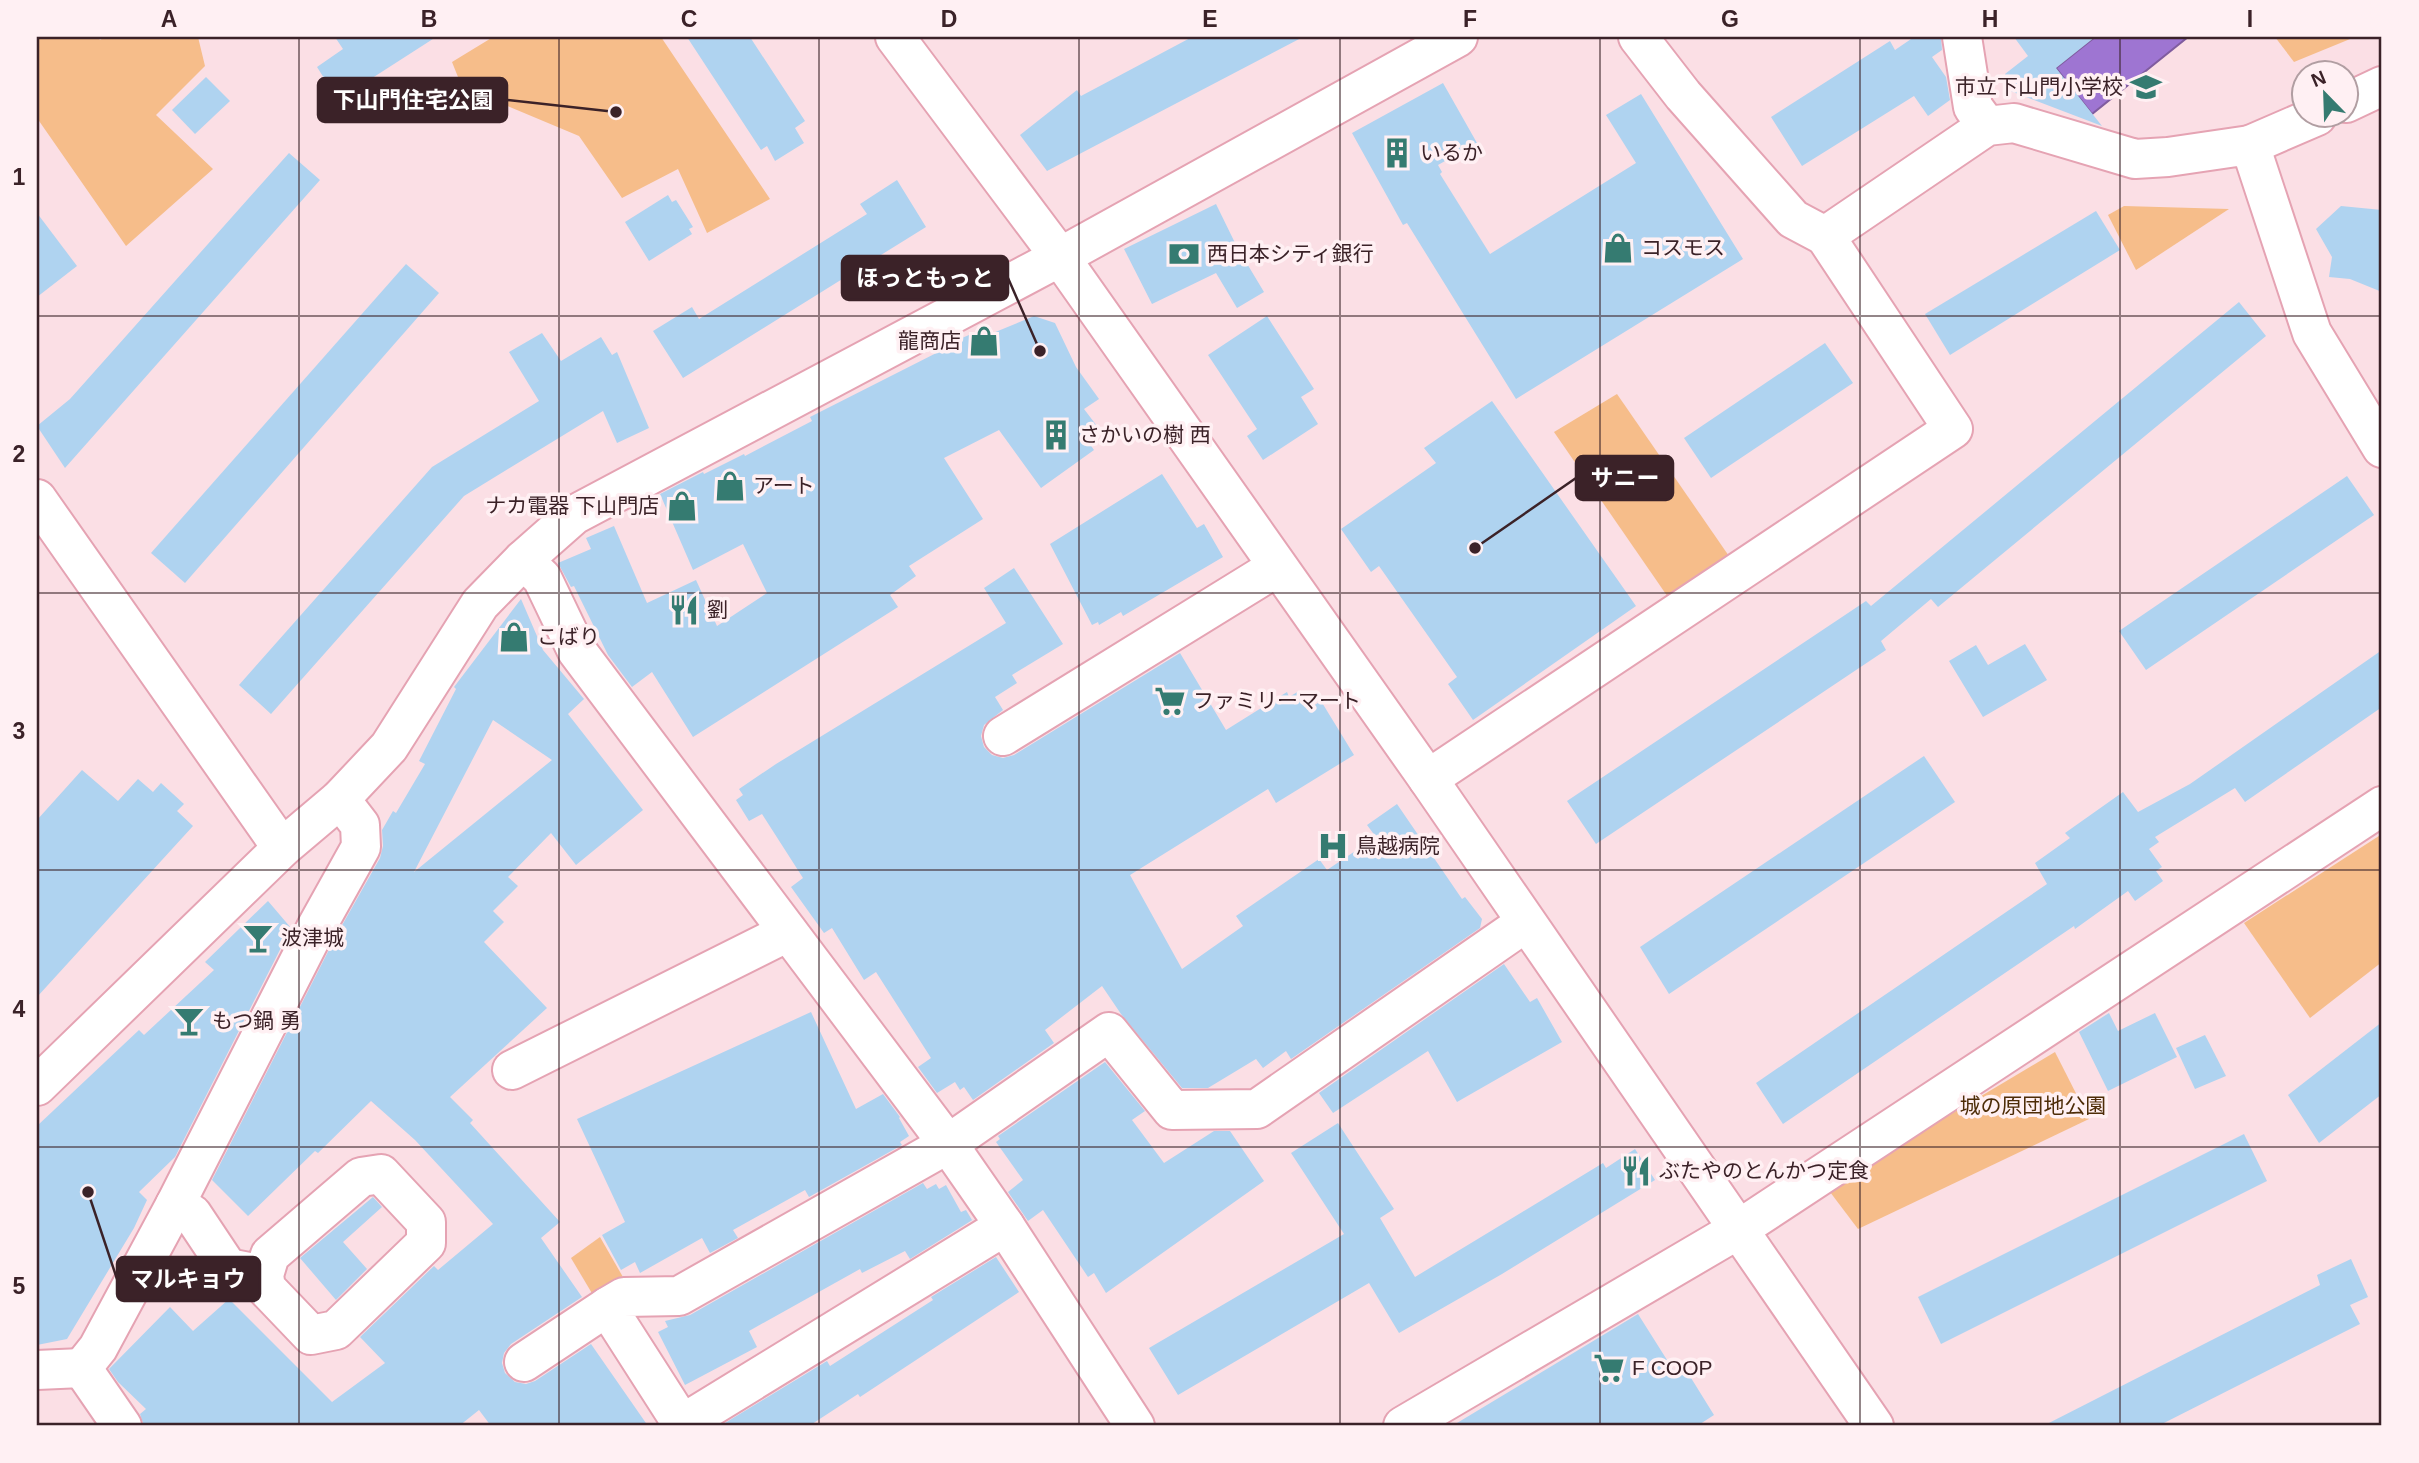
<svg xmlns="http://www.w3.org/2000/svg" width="2419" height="1463" viewBox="0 0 2419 1463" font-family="Arial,'Noto Sans JP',sans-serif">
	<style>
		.green { fill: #f6bd8a }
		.water { fill: #9e75d2; stroke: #805c9f; stroke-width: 2 }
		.building { fill: #afd3f0; fill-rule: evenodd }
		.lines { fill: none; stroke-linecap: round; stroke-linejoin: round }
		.street-casing { stroke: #e5a3b3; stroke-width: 42 }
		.secondary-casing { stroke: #e5a3b3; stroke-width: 42 }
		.street { stroke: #fff; stroke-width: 38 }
		.secondary { stroke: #fff; stroke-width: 38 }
		.grid { fill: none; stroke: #3b2228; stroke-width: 2; stroke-opacity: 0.55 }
		.labels { text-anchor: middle; stroke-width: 7; stroke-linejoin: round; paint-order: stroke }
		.poi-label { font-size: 21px; fill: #3b2228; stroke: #fff0f3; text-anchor: start }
		.park-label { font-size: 21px; fill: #4d2c07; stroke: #fff0f3 }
		.leader { fill: none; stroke: #3b2228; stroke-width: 2.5 }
		.callout-dot { fill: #3b2228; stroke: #fff0f3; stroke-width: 2.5 }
		.callout { fill: #3b2228; stroke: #3b2228; stroke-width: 2.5 }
		.callout-label { font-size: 23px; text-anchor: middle; font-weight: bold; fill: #fff }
		.neatline { fill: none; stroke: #3b2228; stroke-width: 2.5 }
		.grid-label { font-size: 23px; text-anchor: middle; font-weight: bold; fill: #3b2228 }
	</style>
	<rect width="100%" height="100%" fill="#fbdfe5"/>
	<g class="green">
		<path d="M37,37H98L100,40L105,37H198L205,66L156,115L213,169L126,246L37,118Z"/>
		<path d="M493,37H661L770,199L707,233L678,169L622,198L579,136L462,87L452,62Z"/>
		<path d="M2275,37H2355L2294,62Z"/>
		<path d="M2124,206L2229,209L2136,270L2108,215Z"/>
		<path d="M1617,394L1731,559L1670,600L1554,432Z"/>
		<path d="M2382,834V962L2310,1018L2244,923Z"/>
		<path d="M2055,1052L2089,1119L1858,1229L1827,1188Z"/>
		<path d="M600,1237L639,1305L609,1322L571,1258Z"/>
	</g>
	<path class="water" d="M2095,37H2188L2092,114L2056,68Z"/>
	<g class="building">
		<path d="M335,37H436L338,100L317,67L343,49Z"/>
		<path d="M687,37H750L805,121L795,128L804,143L775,161L767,146L761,150Z"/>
		<path d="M1192,37H1303L1047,171L1020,135L1077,90L1081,96Z"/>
		<path d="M1914,37H1941L1942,50L1932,57L1946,77L1950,100L1928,116L1914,96L1802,166L1771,117L1890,41L1895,50Z"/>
		<path d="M2014,37H2095L2056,68L2102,126L2005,89V74L2028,56Z"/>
		<path d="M206,77L230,101L195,134L172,110Z"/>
		<path d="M1443,83L1477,143L1438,165L1442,172L1440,174L1490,254L1636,163L1606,115L1641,94L1743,259L1516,399L1407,223L1403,225L1352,133Z"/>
		<path d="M289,153L320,180L65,468L37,426L70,399Z"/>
		<path d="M897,180L926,227L683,378L653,331L692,307L699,319L867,214L860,204Z"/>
		<path d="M668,195L672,202L676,200L693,227L689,229L692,234L649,261L625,222Z"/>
		<path d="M1216,204L1237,247L1264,292L1237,308L1216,273L1152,304L1124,249Z"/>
		<path d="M2341,206L2382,210V292L2350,279L2329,277L2332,257L2316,229Z"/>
		<path d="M2096,211L2120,250L1950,355L1925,314Z"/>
		<path d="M37,213L77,266L37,297Z"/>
		<path d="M406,264L439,293L185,583L151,553Z"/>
		<path d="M2239,302L2266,336L1938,607L1931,599L1881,641L1886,650L1596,844L1567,801L1866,601L1871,606Z"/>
		<path d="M1034,316L1055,323L1076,367L1099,399L1084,409L1100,430L1087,440L1094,450L1041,488L999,430L944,458L983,519L909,566L916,576L890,595L898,607L693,737L652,672L632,687L608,655L574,586L571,587L558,563L591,549L586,538L614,526L647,603L696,580L717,626L767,593L743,544L693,570L660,494L703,472L704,474L744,454L745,456L812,421L810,417L962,340V338L990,326L993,333Z"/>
		<path d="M1267,316L1314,389L1301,397L1318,424L1263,460L1247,436L1257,429L1208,355Z"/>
		<path d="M542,333L561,361L601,337L612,355L617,352L649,428L617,443L603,411L464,496L271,714L239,685L432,467L539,401L509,352Z"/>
		<path d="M1825,343L1853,383L1711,478L1684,438Z"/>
		<path d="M1492,401L1636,606L1473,720L1448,684L1457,677L1379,566L1371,572L1341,529L1436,463L1424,448Z"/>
		<path d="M1162,474L1197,528L1204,524L1223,557L1123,616L1121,612L1099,625L1098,622L1092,625L1050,544Z"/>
		<path d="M2347,476L2374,515L2146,670L2119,631Z"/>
		<path d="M1014,568L1063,644L1012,675L1017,683L995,697L1003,710L984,725L981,736L984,747L992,755L1003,758L1014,755L1180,653L1226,730L1287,692L1289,697L1299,691L1310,708L1321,701L1354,755L1276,803L1268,789L1130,875L1182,969L1243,926L1236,916L1319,859L1327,870L1376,837L1367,825L1397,804L1462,899L1465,897L1482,919L1480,928L1291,1059L1286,1051L1263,1068L1256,1059L1208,1088H1182L1121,1014L1102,986L1045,1030L1054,1043L973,1100L964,1087L960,1090L955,1082L937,1093L918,1067L931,1058L876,972L864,980L832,928L824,933L791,887L803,878L762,814L749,821L736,800L743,795L739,789L776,764L1006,623L984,588Z"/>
		<path d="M521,599L543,650L584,699L568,714L643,810L576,865L551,833L508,877L518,886L493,911L504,922L484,942L547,1008L450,1097L473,1120L470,1123L560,1222L541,1238L582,1297L511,1344L504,1353L502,1363L505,1373L515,1382L526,1384L535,1381L591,1344L648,1426H491L479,1410L459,1426H144L140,1414L146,1409L118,1382L109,1369L170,1307L193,1331L229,1299L332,1402L385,1363L360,1337L434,1266L438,1270L493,1224L415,1140L371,1101L318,1153L315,1151L248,1216L212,1180L336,936L380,858L383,846L382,830L393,811L396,813L425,764L419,761L456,689L454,687ZM493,720L552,760L414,872Z"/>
		<path d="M2025,644L2047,680L1983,717L1949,661L1976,645L1988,665Z"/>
		<path d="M2382,650V707L2245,802L2235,788L2155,837L2159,842L2149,849L2162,867L2156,871L2163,881L2135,901L2128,891L2075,929L2074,926L1783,1124L1756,1083L2047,884L2035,863L2070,838L2065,833L2123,792L2138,812L2190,784Z"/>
		<path d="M1924,756L1955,802L1669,994L1640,947Z"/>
		<path d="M82,770L118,801L138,779L153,792L161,783L184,804L177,811L193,826L37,997V820Z"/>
		<path d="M268,901L291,928L175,1157L139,1192L147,1200L134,1228L67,1339L37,1345V1126L139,1030L144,1035L214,970L205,962Z"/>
		<path d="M1504,964L1530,1002L1537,998L1562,1042L1457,1102L1428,1051L1333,1113L1319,1093Z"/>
		<path d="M811,1012L856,1109L883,1094L900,1117L899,1118L909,1136L900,1142L902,1145L809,1197L805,1190L733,1230L738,1238L710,1253L702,1238L640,1273L635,1262L621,1270L602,1235L625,1222L577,1119Z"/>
		<path d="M2109,1013L2118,1031L2155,1013L2177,1057L2108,1091L2079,1032Z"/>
		<path d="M2382,1022V1094L2319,1143L2288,1095Z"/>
		<path d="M2205,1035L2226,1076L2195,1089L2176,1048Z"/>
		<path d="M1105,1062L1145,1111L1132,1120L1164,1163L1214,1131H1230L1264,1181L1106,1293L1094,1273L1088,1277L1043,1210L1028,1221L1008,1192L1023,1180L996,1142L1000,1139L998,1136Z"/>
		<path d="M1338,1123L1394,1209L1380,1218L1415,1277L1603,1163L1606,1168L1635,1149L1655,1180L1502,1274L1399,1333L1369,1283L1178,1395L1149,1348L1344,1234L1291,1153Z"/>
		<path d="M2244,1134L2267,1181L1941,1344L1918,1297Z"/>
		<path d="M923,1183L927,1189L936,1184L939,1189L946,1185L961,1212L966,1210L972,1220L974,1219L910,1259L905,1251L862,1273L860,1269L749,1331L757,1347L685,1385L658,1332L668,1327L665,1321L690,1315Z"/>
		<path d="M373,1197L382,1207L343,1242L367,1269L336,1300L300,1258Z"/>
		<path d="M996,1257L1019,1292L860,1397L858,1394L809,1426H720L827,1361L830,1366L933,1300L931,1297Z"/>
		<path d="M2351,1259L2368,1297L2350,1305L2360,1324L2158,1426H2043L2320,1285L2317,1275Z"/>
		<path d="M1638,1314L1674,1371L1683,1365L1714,1415L1697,1426H1452Z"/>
	</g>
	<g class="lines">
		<g class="street-casing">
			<g id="street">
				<path d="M1962,37L1973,107L1987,126"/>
				<path d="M2346,103L2382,86"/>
				<path d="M2250,145L2317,116"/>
				<path d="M523,560L542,578L577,651L948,1144L1005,1226"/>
				<path d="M1003,736L1277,567"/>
				<path d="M1428,779L1953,429L1825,236"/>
				<path d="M512,1070L788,932"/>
				<path d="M175,1205L192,1214L228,1268L264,1275L270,1255L361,1177L381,1174L426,1222V1243L336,1330L311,1335L266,1288L264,1275"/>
				<path d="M524,1362L607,1307"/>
				<path d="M82,1368L98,1348L175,1205L317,926L361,847L360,825L340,799"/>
				<path d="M82,1368L122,1426"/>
				<path d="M37,1370L82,1368"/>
				<path d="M682,1424L607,1307L624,1297L679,1296L948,1144L1109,1032L1172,1110L1257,1109L1525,923"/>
				<path d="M679,1426L1005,1226L1135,1426"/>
				<path d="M1403,1426L1739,1229L2382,806"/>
			</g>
		</g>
		<g class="secondary-casing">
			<g id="secondary">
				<path d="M895,37L1060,257L1428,779L1874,1426"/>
				<path d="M1638,37L1683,95L1793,219L1825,236L1987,126L2014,123L2135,159L2168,157L2250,145L2312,333L2382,448"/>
				<path d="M37,499L282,848"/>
				<path d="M37,1086L282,848L340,799L389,747L480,604L523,560L574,515L1060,257L1458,37"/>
			</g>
		</g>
		<use href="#street" class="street"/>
		<use href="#secondary" class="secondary"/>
	</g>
	<path class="grid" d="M299,37V1426M559,37V1426M819,37V1426M1079,37V1426M1340,37V1426M1600,37V1426M1860,37V1426M2120,37V1426M37,316H2382M37,593H2382M37,870H2382M37,1147H2382"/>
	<defs>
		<g id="school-bare" transform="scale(2.415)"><path d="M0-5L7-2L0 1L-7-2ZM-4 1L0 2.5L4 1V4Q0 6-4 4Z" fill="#357b71" stroke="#fff0f3" stroke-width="2.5" paint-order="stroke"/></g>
		<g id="building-bare" transform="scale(2.415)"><path d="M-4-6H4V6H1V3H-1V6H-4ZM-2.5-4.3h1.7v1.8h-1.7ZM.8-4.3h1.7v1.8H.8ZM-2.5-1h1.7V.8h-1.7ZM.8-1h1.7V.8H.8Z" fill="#357b71" stroke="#fff0f3" stroke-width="2.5" paint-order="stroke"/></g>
		<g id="shop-bare" transform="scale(2.415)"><path d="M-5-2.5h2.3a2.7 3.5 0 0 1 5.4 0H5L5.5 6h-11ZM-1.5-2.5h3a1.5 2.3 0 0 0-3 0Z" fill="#357b71" stroke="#fff0f3" stroke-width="2.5" paint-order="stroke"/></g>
		<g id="bank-bare" transform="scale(2.415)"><path d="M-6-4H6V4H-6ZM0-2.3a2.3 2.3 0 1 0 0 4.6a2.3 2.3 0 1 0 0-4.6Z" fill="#357b71" stroke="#fff0f3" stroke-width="2.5" paint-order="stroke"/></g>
		<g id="restaurant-bare" transform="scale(2.415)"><path d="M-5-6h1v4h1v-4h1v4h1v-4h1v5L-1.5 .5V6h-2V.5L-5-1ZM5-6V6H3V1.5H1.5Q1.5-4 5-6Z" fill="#357b71" stroke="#fff0f3" stroke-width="2.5" paint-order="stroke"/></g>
		<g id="supermarket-bare" transform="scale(2.415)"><path d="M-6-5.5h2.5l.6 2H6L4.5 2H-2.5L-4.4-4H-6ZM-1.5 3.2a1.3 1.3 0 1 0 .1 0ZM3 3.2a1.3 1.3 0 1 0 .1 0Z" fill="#357b71" stroke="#fff0f3" stroke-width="2.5" paint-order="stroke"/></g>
		<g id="hospital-bare" transform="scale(2.415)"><path d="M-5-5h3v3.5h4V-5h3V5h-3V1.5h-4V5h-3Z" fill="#357b71" stroke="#fff0f3" stroke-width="2.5" paint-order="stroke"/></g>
		<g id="bar-bare" transform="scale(2.415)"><path d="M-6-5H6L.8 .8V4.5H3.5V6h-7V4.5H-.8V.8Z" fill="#357b71" stroke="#fff0f3" stroke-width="2.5" paint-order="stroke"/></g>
	</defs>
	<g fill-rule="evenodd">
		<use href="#school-bare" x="2146" y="87"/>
		<use href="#building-bare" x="1397" y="153"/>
		<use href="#shop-bare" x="1618" y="248"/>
		<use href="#bank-bare" x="1184" y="254"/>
		<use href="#shop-bare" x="984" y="341"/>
		<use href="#building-bare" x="1056" y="435"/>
		<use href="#shop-bare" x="730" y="486"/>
		<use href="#shop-bare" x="682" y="506"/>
		<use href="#restaurant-bare" x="684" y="610"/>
		<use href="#shop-bare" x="514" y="637"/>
		<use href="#supermarket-bare" x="1170" y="701"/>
		<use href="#hospital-bare" x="1333" y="846"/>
		<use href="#bar-bare" x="258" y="938"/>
		<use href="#bar-bare" x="189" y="1021"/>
		<use href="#restaurant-bare" x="1636" y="1171"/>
		<use href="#supermarket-bare" x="1609" y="1368"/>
	</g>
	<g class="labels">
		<g class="poi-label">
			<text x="2123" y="94" text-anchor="end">市立下山門小学校</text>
			<text x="1420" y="160">いるか</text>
			<text x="1641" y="255">コスモス</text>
			<text x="1207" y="261">西日本シティ銀行</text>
			<text x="961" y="348" text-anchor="end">龍商店</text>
			<text x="1079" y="442">さかいの樹 西</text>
			<text x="753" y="493">アート</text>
			<text x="659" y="513" text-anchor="end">ナカ電器 下山門店</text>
			<text x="707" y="617">劉</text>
			<text x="537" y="644">こばり</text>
			<text x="1193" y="708">ファミリーマート</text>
			<text x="1356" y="853">鳥越病院</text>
			<text x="281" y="945">波津城</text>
			<text x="212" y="1028">もつ鍋 勇</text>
			<text x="1659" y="1178">ぶたやのとんかつ定食</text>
			<text x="1632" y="1375">F COOP</text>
		</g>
		<g class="park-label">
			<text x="2033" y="1113">城の原団地公園</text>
		</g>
	</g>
	<path class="leader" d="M616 112L507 100M1040 351L1008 278M1475 548L1576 478M88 1192L117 1279"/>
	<g class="callout-dot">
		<circle cx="616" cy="112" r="7"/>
		<circle cx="1040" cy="351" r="7"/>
		<circle cx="1475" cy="548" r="7"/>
		<circle cx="88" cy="1192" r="7"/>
	</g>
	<g class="callout">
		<rect x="318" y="78" width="189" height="44" rx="7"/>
		<rect x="842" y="256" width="166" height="44" rx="7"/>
		<rect x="1576" y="456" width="97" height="44" rx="7"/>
		<rect x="117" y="1257" width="143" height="44" rx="7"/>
	</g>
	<g class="callout-label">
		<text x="413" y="108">下山門住宅公園</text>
		<text x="925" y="286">ほっともっと</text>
		<text x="1625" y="486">サニー</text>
		<text x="188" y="1287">マルキョウ</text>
	</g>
	<rect width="2419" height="1463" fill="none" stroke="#fff0f3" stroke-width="77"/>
	<g transform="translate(2325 94) rotate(337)"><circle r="33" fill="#fff0f3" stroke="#b19ea2" stroke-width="2"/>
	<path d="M0-5L12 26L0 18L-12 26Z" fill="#357b71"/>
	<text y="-10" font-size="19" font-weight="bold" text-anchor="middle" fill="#3b2228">N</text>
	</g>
	<rect x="38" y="38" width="2342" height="1386" class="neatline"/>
	<g class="grid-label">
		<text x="169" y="27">A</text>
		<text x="429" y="27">B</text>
		<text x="689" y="27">C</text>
		<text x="949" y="27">D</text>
		<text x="1210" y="27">E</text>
		<text x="1470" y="27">F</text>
		<text x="1730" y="27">G</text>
		<text x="1990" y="27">H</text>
		<text x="2250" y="27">I</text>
		<text x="19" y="185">1</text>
		<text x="19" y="462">2</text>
		<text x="19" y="739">3</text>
		<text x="19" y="1017">4</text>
		<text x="19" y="1294">5</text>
	</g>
</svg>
